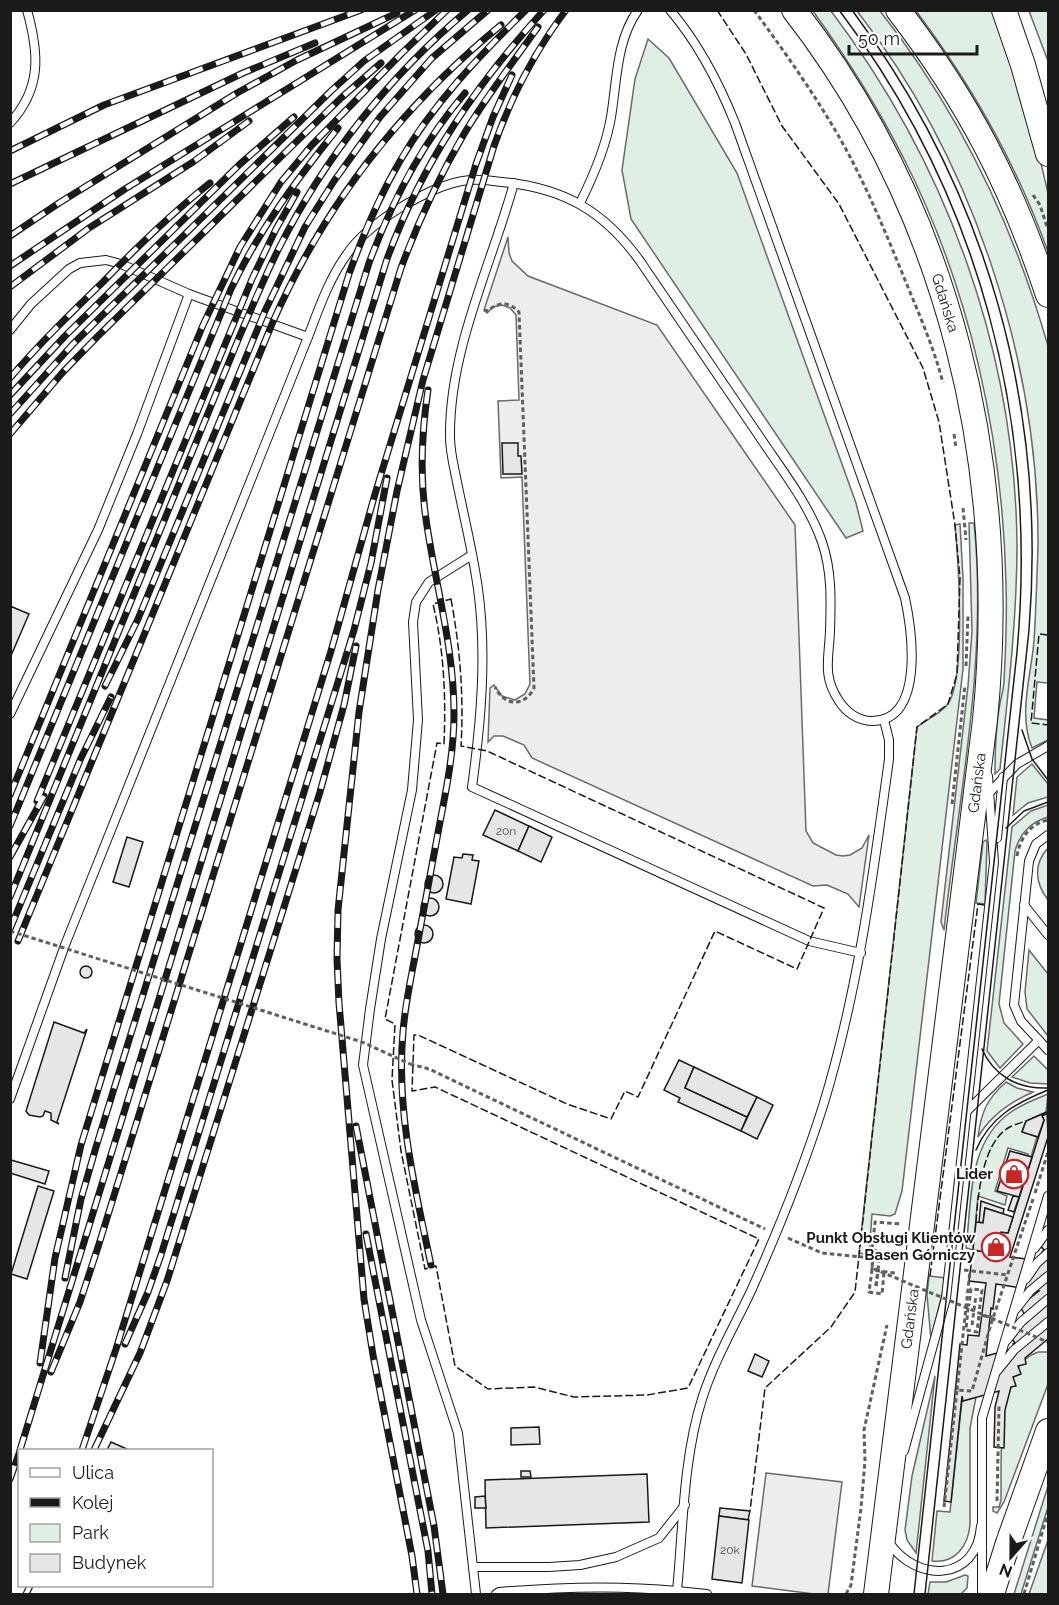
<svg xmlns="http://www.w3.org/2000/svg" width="1059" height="1605" viewBox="0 0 1059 1605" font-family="Raleway,sans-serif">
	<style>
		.green { fill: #e0efe3; stroke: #6a6a6a; stroke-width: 1.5 }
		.parking { fill: #ededed; stroke: #6a6a6a; stroke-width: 1.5 }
		.building { fill: #e6e6e6; stroke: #1a1a1a; stroke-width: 1.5; fill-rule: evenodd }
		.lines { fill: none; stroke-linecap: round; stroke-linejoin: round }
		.lane-casing { stroke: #1a1a1a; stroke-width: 10 }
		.primary-casing { stroke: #1a1a1a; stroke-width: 26 }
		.path { stroke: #5f5f5f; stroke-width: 3; stroke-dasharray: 4.5 3; stroke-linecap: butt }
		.lane { stroke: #fff; stroke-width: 8 }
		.primary { stroke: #fff; stroke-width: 24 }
		.tram { stroke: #1a1a1a; stroke-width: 1.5 }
		.rail-casing { stroke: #1a1a1a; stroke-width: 7 }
		.rail { stroke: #fff; stroke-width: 4.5; stroke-dasharray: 14; stroke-linecap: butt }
		.path-bridge { stroke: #5f5f5f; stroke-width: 3; stroke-dasharray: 4.5 3; stroke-linecap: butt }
		.fence { stroke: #1a1a1a; stroke-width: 1.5; stroke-dasharray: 8 3; stroke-linecap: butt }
		.labels { text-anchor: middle; stroke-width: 4.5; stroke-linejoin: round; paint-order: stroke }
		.number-label { font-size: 12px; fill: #4d4d4d }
		.street-label { font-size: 15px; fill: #1a1a1a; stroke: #fff }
		.poi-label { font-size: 15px; font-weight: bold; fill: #1a1a1a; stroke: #fff; text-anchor: end }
	</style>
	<rect width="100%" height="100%" fill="#fff"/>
	<g class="green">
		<path d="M813,11H831C947,164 1015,351 1017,544C1017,620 1008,694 1000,769L995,774C995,748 996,718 1002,694C1005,684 1004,672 1005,662C1006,637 1007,611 1006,585C1003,439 970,288 903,157C877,106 846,57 813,11Z"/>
		<path d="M857,11H880C959,111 1013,224 1048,346V683L1037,682L1034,718L1048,720V740L1032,748C1018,713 1031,677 1034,641C1036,610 1037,578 1038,546C1039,360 972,158 857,11Z"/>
		<path d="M916,11H994L1036,142L1048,193V252C1017,165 971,84 916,11Z"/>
		<path d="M1029,11H1048V61Z"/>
		<path d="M648,39L669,58L737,173L856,503L863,531L846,538L631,219L622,170L635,79Z"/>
		<path d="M969,523H974C988,659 959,795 944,930L941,922L968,686L972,631Z"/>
		<path d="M960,524L963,578V669L902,1191L895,1214L890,1216L872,1214L869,1255L859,1253L917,727C926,720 941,713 947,705C967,681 958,558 955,525Z"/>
		<path d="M1032,764L1048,784V797L1028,803L1013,815L1017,777Z"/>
		<path d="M1048,805V817C1031,822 1020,833 1015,851L999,1004L1004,1023L1023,1044L1000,1068L987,1051L1012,827L1031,811Z"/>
		<path d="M986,840L987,842L985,904L976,903L983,842Z"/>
		<path d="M1048,848V900C1035,883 1033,864 1048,848Z"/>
		<path d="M1029,950L1048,974V1036L1027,1009L1025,992Z"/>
		<path d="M1034,1056L1048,1070V1084L1030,1083L1012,1077Z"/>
		<path d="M1006,1082L1017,1088L1033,1092C1010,1102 991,1115 978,1137C981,1112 987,1099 1006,1082Z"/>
		<path d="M1048,1094L1046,1112L1026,1121L1022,1131L1037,1137L1031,1157L1028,1156V1154L1008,1148L995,1191L1007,1196L1005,1205L978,1196L973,1250L966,1248C972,1201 967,1142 1011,1112C1022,1104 1036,1099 1048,1094Z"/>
		<path d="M929,1276L946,1278L931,1339L927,1295Z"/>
		<path d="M1038,1352H1048V1384L1004,1502L997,1513L993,1511V1507H999L1001,1500C1002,1462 994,1366 1038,1352Z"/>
		<path d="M935,1376L916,1553L907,1540L905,1530L912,1476Z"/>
		<path d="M976,1397L970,1428V1525C968,1546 955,1564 932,1561L937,1511L950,1512L962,1401Z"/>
		<path d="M1048,1486V1507L1021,1594H1014Z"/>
		<path d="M1048,1540V1594H1029Z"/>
		<path d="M965,1575L968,1576L967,1588L961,1594H928L930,1582H946Z"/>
	</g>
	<g class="parking">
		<path d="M508,237L509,253L512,261L528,276L657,325L795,525L806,831L813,843L836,855L843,856L850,855L862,848L869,835L859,907L848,894L827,885L813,886L532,758L524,745L503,736H494L488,742L490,688L494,685L502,696L515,700L525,694L530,684L522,477L501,478L498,401L519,400L516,315L510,308L502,305L493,307L487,313L484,310Z"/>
		<path d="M766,1473L842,1482L828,1594H814L752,1586Z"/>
	</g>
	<g class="building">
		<path d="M502,443H518V456H521L522,474H503Z"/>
		<path d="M10,606L29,614L10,658Z"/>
		<path d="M495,810L529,826L518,851L483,835Z"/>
		<path d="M529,826L552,837L541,862L518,851Z"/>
		<path d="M127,837L143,842L129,887L113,882Z"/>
		<path d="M463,854L473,855L472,860L479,861L471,904L446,899L454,857L462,858Z"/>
		<circle cx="434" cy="884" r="9"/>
		<circle cx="430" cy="907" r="9"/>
		<circle cx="424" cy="934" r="9"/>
		<circle cx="86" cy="972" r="6"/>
		<path d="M54,1022L84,1033L87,1029L57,1122L59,1124L51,1120V1113L45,1111L43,1116L40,1117L29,1115L26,1111Z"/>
		<path d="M679,1060L694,1067L685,1088L747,1117L741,1131L678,1102L680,1098L664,1090Z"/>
		<path d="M694,1067L757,1097L747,1117L685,1088Z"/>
		<path d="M757,1097L773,1105L757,1139L741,1131Z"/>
		<path d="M1047,1111L1048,1137L1010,1257L1045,1261L1047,1259L1042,1252L1044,1250L1038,1243L1048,1235V1339L1025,1358L1026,1364L1018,1366L1021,1374L1013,1377L1016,1386L1011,1387L1005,1410L1004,1448L994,1447L995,1407L999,1391L963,1401L962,1396L951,1502L944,1501L960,1344L967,1345L968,1335L979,1336L986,1283L969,1281L973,1250L986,1252L987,1245L992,1246L993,1250L997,1252L999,1249L1001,1232L1008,1233L1044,1120L1042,1116L1046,1114ZM996,1284L1039,1291L1020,1306L1028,1321L1010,1336L1015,1343L1013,1344L1016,1348L986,1356L991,1308L993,1309Z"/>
		<path d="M1047,1112L1042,1116L1044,1120L1038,1137L1022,1132L1026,1121Z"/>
		<path d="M1010,1151L1032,1157L1019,1197L997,1191Z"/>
		<path d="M11,1160L49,1171L45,1184L10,1173Z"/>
		<path d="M38,1186L54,1191L27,1279L11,1274Z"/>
		<path d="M1013,1196L1019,1197L1014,1212L1008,1210Z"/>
		<path d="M981,1201L1004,1209L1003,1214L985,1208L983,1223L979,1222Z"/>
		<path d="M985,1208L1013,1217L1008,1233L1001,1232L999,1249L997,1252L993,1250L992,1246L987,1245L986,1252L973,1250L976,1222L983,1223Z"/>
		<path d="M755,1354L769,1361L762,1377L748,1371Z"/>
		<path d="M539,1427L540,1444L511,1445V1428Z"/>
		<path d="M111,1442L129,1450H107Z"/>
		<path d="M521,1471H530L531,1477H521Z"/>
		<path d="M647,1474L649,1522L486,1528L485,1480Z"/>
		<path d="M485,1496L486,1508H475V1497Z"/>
		<path d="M720,1508L750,1511L748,1520L719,1516Z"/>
		<path d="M719,1516L749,1520L742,1583L712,1579Z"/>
	</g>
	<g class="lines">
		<g class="lane-casing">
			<g id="lane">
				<path d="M10,123C42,88 39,53 27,10"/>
				<path d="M514,183C491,266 449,350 450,437C450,452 454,467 457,482C464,517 473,553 478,589C487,654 481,722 472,787L809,941L861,953"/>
				<path d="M580,203C594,175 606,147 611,117C617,81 616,41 638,10"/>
				<path d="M10,330L31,304L69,269L80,263L106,260L121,264L189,294"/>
				<path d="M308,337C319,308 329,279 347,254C360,235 379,221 398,209C420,196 445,182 470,180C480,179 492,181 502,182C564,188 604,211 640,261C679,318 718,376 757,433C780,468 808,502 822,542C832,571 831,601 830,631C829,658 822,676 839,701C846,712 858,721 872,721C925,721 912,631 905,598L735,123C719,83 699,44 670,10"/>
				<path d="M472,555L429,582L416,602L413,622L418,720L412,790L381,939L370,1009L363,1065L421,1320L458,1433L476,1594"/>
				<path d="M10,714L98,530L137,434L189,294L308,337L65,945L10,1099"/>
				<path d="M989,793L1017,764L1048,746"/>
				<path d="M1048,835L1036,844L1029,861L1014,1005L1021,1021L1048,1050"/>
				<path d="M997,838L1003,777"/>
				<path d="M1024,905L1048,935"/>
				<path d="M967,1111L1039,1040"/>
				<path d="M1035,1248L1048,1230"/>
				<path d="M1026,1279L1037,1263L1048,1253"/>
				<path d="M1016,1309L1030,1291L1048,1276"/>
				<path d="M1007,1340L1021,1322L1048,1299"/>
				<path d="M997,1371L1014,1350L1048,1322"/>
				<path d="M904,1451L946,1298L994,862L988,776"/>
				<path d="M888,1541C916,1584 977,1582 981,1526"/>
				<path d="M473,1567H549L580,1565L616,1557L659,1538L685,1505"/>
				<path d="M677,1591L707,1594"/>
				<path d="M496,1594L499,1592C558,1587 618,1585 677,1591C683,1529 683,1459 702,1399C714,1361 734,1327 751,1291C778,1231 803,1169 823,1106C858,992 873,876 889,759V740L884,720"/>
				<path d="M982,1594V1418L1048,1196"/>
			</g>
		</g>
		<g class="primary-casing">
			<g id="primary">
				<path d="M794,10C951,212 1010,468 985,720L876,1594"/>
				<path d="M898,10C968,101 1012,186 1048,295"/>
				<path d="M1004,10L1023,65L1048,154"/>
				<path d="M992,1594L1008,1543L1048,1431"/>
			</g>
		</g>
		<g class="path">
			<path d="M754,10C784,51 813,92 838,135C865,182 885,231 905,280C919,314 934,348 943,383"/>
			<path d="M1033,195L1040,205L1047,227"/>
			<path d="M484,310L488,311C498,301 510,302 519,312L534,688C524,708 504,706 495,687"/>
			<path d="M954,434L956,448"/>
			<path d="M963,508L966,540"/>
			<path d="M966,666L968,616"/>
			<path d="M952,804L965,685"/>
			<path d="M1017,856C1020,838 1030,824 1048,820"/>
			<path d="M410,1064L429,1069L765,1229"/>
			<path d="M1035,1193L1048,1152"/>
			<path d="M788,1238L822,1253L873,1258L872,1270"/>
			<path d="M878,1270L880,1251L872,1250L875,1222L902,1224"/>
			<path d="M964,1270L1007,1275"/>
			<path d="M884,1273L882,1294L869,1292L872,1270L895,1273"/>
			<path d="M876,1286L878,1271"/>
			<path d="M966,1305H969L971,1289L982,1290L979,1313"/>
			<path d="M968,1308L966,1330L977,1332L979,1315L992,1317"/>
			<path d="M972,1325L976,1295"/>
			<path d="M957,1390L970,1271"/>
			<path d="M997,1501L999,1406"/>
			<path d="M944,1507L957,1390L972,1391L991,1324L1033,1199"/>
			<path d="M846,1594L851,1585L861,1508L865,1461L864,1430L887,1325"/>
			<path d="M1024,1594L1048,1513"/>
		</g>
		<use href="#lane" class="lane"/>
		<use href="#primary" class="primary"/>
		<g class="tram">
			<path d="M839,10C980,196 1038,421 1017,652L914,1594"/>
			<path d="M852,10C987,192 1047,405 1029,630L925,1594"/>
			<path d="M1022,730L1032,759L1048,780"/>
			<path d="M1006,828L1024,811L1048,802"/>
			<path d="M982,1049C994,1076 1018,1089 1047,1088"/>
			<path d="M976,1150C990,1117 1016,1103 1048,1090"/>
		</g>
		<g class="rail-casing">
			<g id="rail">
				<path d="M10,151L104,105L361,10"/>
				<path d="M10,184L243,73L315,43"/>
				<path d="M10,236L59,203L237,93L297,60L397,13"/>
				<path d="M10,266L125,189L415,10"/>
				<path d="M10,287L89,228L193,162L249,121"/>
				<path d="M10,378C39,344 71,313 103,282C137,247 172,213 210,183"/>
				<path d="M428,390C422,430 420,472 425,512C434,581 454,644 454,714C454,750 447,786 440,822C432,865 424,908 416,951C411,978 405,1005 403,1032C396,1111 415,1188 431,1265"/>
				<path d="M10,395L65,336L239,165L294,117"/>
				<path d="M10,414L73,344L331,91L364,61L436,10"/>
				<path d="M10,434L63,372L98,336L341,98L381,63"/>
				<path d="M105,686L138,619L265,311L305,227L334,181L380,117L432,58L488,10"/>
				<path d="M10,795L203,325L240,247L281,182L311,146L402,53L447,10"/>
				<path d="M37,801L252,279L276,229L297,192"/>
				<path d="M10,826L231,289C259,230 297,179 338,128"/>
				<path d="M10,857L44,796"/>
				<path d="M10,897L238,340C251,309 264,278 279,248C325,157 390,75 468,10"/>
				<path d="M10,929L81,758L111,697"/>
				<path d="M18,941L272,324C323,207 402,106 501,25"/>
				<path d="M356,1126L434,1526L443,1594"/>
				<path d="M366,1234L428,1551L432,1594"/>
				<path d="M65,1278L81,1199L96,1147L369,263C392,201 422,143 465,93"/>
				<path d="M125,1344L148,1292L161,1255L354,630L371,563L387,478"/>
				<path d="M40,1363L55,1258L81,1145L349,274C363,235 379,197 400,161C433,104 479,56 526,10"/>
				<path d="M51,1372L80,1302L99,1244L401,268C418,222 439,177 464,134C486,97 513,62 538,27"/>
				<path d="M20,1450L387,259C422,163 475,86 544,10"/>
				<path d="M82,1450L116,1349L331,651L375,494L476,164L493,117L512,75"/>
				<path d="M94,1450L140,1353L167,1281L320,792L344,705L356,646"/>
				<path d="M10,1479L20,1451"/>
				<path d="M26,1594L30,1586"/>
				<path d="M417,1594L412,1556L373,1355L364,1299L339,1003L337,959L338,910L359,712L378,590L397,491L423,380L494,146C511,97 535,51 566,10"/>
			</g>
		</g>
		<use href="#rail" class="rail"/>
		<g class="path-bridge">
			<path d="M10,931L362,1042L410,1064"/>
			<path d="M873,1255L872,1268L1048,1342"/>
			<path d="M876,1286L878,1270"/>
		</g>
		<g class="fence">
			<path d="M717,10L746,54L782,126L839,204L923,368L939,422L955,525L960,578L957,674L948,704L917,727L855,1292L831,1327L765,1388L750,1511"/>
			<path d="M451,599C460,648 464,696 461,746L487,751L824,908L797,969L715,931L638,1097L625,1091L611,1119L567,1104L418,1035H414L412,1091L435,1087L759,1239L688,1388L647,1395L574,1397L534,1387L488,1389L455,1366L436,1266L425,1269L401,1151L392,1080L395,1024L385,1019L437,743L444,744C446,696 444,650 433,604Z"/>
			<path d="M1048,635L1039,634L1031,723L1048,725"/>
			<path d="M976,1222C978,1196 982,1144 1008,1128C1013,1125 1020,1123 1026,1121"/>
			<path d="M930,1276L978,904L984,905"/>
		</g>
	</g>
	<defs>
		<g id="shop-ring" transform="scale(1.5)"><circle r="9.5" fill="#fff" stroke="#c62828" stroke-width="1.5"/><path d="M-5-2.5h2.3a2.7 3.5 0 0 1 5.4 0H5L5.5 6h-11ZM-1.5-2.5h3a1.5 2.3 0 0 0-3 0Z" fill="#c62828"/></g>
	</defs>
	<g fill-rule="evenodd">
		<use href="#shop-ring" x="1014" y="1174"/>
		<use href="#shop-ring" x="996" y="1247"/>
	</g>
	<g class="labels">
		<g class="number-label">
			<text x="506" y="835">20n</text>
			<text x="730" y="1554">20k</text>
		</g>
		<g class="street-label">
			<text transform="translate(945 303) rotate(73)" y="5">Gdańska</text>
			<text transform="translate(977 783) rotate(-83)" y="5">Gdańska</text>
			<text transform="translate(910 1319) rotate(-83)" y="5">Gdańska</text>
		</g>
		<g class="poi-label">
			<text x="993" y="1179">Lider</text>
			<text x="975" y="1243">Punkt Obsługi Klientów<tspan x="975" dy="17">Basen Górniczy</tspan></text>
		</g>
	</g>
	<rect width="1059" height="1605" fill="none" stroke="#1a1a1a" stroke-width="24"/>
	<rect x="18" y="1449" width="195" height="138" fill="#ffffff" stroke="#a3a3a3" stroke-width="1.5"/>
	<rect x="30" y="1468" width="30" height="9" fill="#ffffff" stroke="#a3a3a3" stroke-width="1.5"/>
	<text x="72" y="1479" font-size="18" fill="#1a1a1a">Ulica</text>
	<rect x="30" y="1498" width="30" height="9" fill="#1a1a1a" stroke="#a3a3a3" stroke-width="1.5"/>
	<text x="72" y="1509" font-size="18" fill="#1a1a1a">Kolej</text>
	<rect x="30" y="1524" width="30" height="18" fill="#e0efe3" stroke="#a3a3a3" stroke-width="1.5"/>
	<text x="72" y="1539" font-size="18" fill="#1a1a1a">Park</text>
	<rect x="30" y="1554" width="30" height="18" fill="#e6e6e6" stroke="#a3a3a3" stroke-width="1.5"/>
	<text x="72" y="1569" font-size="18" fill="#1a1a1a">Budynek</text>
	<g transform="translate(1011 1557) rotate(201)" stroke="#ffffff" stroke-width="4.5" paint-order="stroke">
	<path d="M0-4.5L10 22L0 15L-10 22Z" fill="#1a1a1a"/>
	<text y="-9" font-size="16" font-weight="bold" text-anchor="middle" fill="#1a1a1a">N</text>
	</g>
	<path d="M849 45v9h128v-9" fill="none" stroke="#1a1a1a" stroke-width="3"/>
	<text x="858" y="45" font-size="18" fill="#1a1a1a" stroke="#ffffff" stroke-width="4.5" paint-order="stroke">50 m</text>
</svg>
